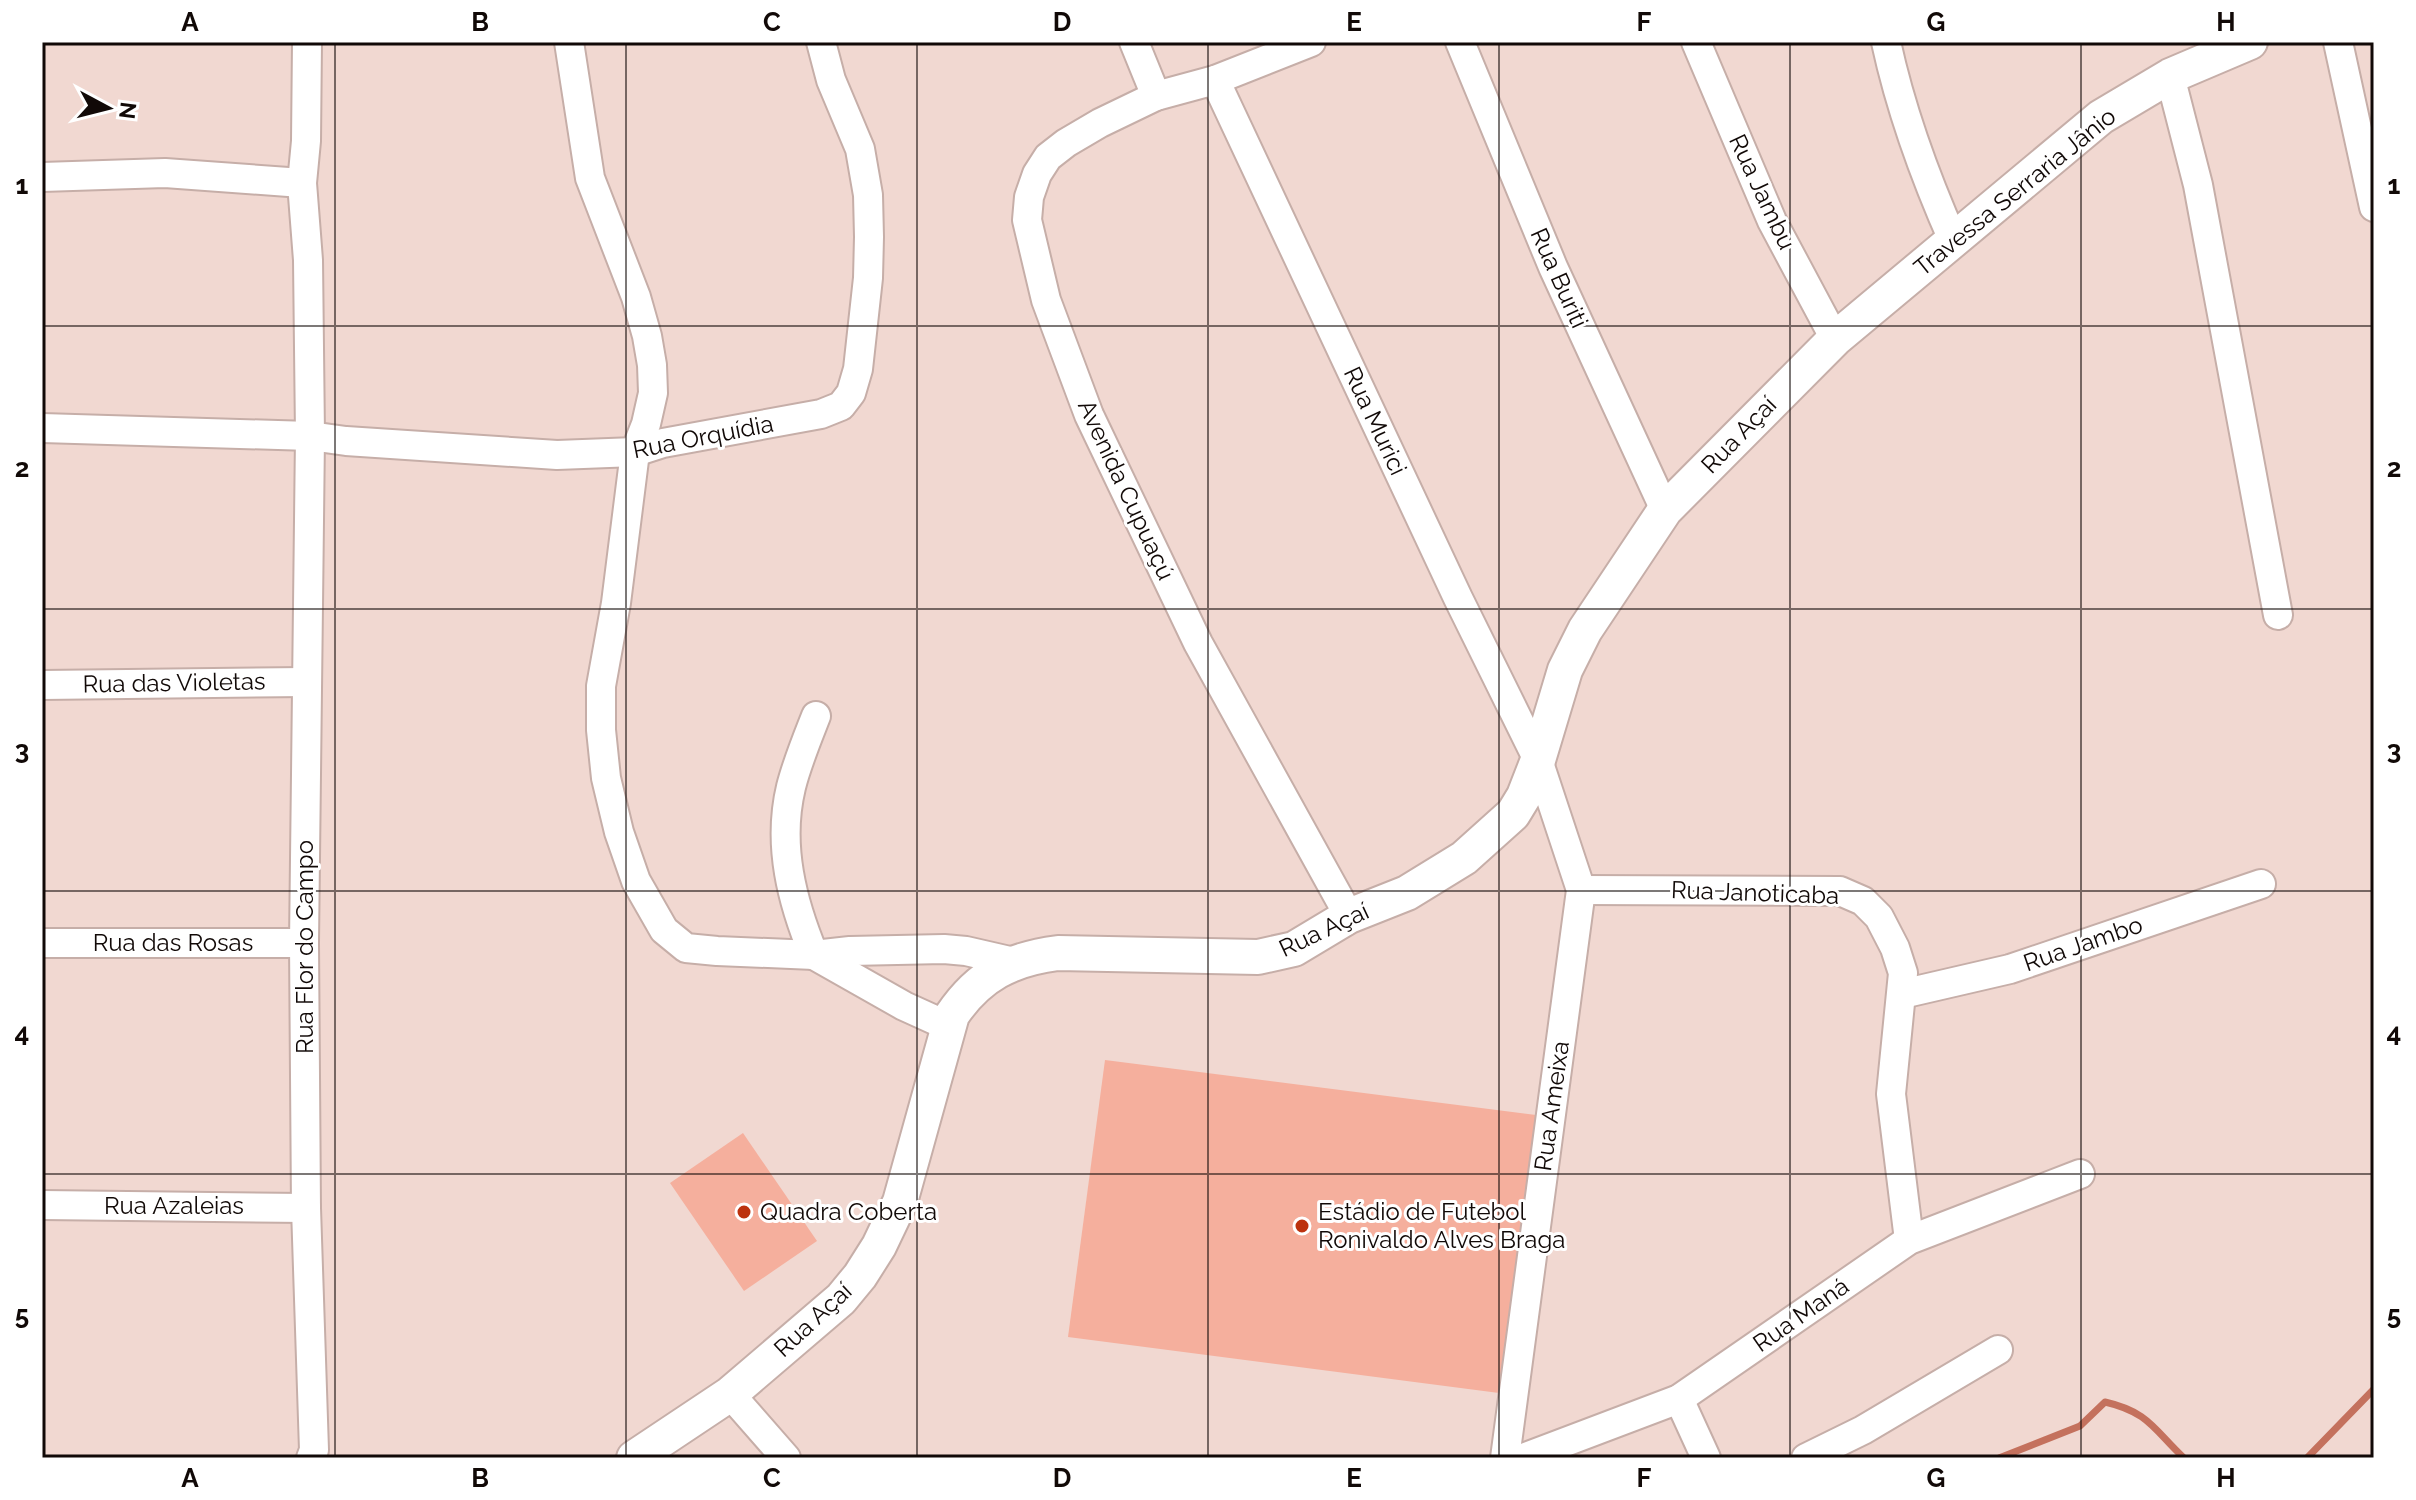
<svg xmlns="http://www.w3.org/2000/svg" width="2416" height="1500" viewBox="0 0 2416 1500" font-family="Raleway,sans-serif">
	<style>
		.green { fill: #f5af9d }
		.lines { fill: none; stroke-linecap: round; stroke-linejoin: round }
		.stream { stroke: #c4715d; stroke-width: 7 }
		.minor-casing { stroke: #c6aea8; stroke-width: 32 }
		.tertiary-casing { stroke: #c6aea8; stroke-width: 38 }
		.minor { stroke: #fff; stroke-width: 28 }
		.tertiary { stroke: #fff; stroke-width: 34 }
		.grid { fill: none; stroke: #110907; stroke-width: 2; stroke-opacity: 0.55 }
		.poi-dot { fill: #bc320e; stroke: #fff; stroke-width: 3 }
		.labels { text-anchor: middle; stroke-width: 6; stroke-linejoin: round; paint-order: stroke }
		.street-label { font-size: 24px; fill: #110907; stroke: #fff }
		.poi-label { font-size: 24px; fill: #110907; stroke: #fff; text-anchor: start }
		.neatline { fill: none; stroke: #110907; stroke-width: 3 }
		.grid-label { font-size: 26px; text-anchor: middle; font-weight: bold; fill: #110907 }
	</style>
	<rect width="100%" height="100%" fill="#f1d8d1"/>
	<g class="green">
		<path d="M1105,1060L1536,1115L1499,1393L1068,1337Z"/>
		<path d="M743,1133L817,1241L744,1291L670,1183Z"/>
	</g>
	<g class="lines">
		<g class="stream">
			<path d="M1999,1458L2080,1426L2105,1402C2149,1412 2154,1430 2184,1458"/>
			<path d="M2307,1458L2374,1389"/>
		</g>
		<g class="minor-casing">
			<g id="minor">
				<path d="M307,42L306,141L302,183L308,260L310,436L304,943L306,1208L314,1450L311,1458"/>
				<path d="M569,42L590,178L636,297L647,336L652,365L653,393L646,424L635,452L616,603L601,686V730L606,778L619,832L636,881L664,930L686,948L717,951L814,955L850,951L944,949L966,951L1014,962"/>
				<path d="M1134,42L1156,96"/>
				<path d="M1311,42L1215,80L1156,96L1100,123L1066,143L1048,157L1037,174L1029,197L1027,220L1046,300L1089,415L1198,643L1349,916"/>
				<path d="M1460,42L1553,267L1665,510"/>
				<path d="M1696,42L1772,221L1835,339"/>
				<path d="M1886,42C1901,111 1925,177 1954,242"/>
				<path d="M2338,42L2374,207"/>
				<path d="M2170,76L2198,185L2278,615"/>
				<path d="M1215,80L1458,598L1538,760L1581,890L1505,1458"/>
				<path d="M42,177L165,173L302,183"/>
				<path d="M42,428L310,436L346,441L557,455L635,452L663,443L821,414L841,406L851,393L858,369L868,278L869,237L868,195L860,149L831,80L821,42"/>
				<path d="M42,685L306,682"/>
				<path d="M816,716C807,739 797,763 791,787C777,845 792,902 814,955L904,1006L948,1026"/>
				<path d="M1581,890L1840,891L1863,901L1879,917L1895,948L1903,973L1891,1094L1909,1240"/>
				<path d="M42,943H304"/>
				<path d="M1902,994L2010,969L2261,884"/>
				<path d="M42,1205L306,1208"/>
				<path d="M730,1394L786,1458"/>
				<path d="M1679,1399L1706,1458"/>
				<path d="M1523,1458L1679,1399L1909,1240L2080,1174"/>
				<path d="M1806,1458L1863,1430L1998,1350"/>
			</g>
		</g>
		<g class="tertiary-casing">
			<path id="tertiary" d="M634,1458L730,1394L841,1299L860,1276L879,1246L900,1202L952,1015C979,975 1011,959 1058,953L1258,957L1294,949L1349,916L1407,893L1464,858L1513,814L1524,796L1538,760L1565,670L1585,630L1665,510L1835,339L2101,117L2170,76L2250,42"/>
		</g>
		<use href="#minor" class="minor"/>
		<use href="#tertiary" class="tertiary"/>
	</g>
	<path class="grid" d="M335,42V1458M626,42V1458M917,42V1458M1208,42V1458M1499,42V1458M1790,42V1458M2081,42V1458M42,326H2374M42,609H2374M42,891H2374M42,1174H2374"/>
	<g class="poi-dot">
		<circle cx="744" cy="1212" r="8"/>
		<circle cx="1302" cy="1226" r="8"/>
	</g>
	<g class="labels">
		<g class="street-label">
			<text transform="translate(1762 192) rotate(65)" y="8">Rua Jambu</text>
			<text transform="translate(2015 192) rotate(-39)" y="8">Travessa Serraria Jânio</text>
			<text transform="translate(1559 278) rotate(66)" y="8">Rua Buriti</text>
			<text transform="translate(1375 421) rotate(65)" y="8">Rua Murici</text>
			<text transform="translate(1739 435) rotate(-46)" y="8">Rua Açaí</text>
			<text transform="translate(703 437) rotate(-11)" y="8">Rua Orquídia</text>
			<text transform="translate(1126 490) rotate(65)" y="8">Avenida Cupuaçú</text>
			<text transform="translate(174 683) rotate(-1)" y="8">Rua das Violetas</text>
			<text transform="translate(1755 893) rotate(2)" y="8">Rua Janoticaba</text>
			<text transform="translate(1324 930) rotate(-25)" y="8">Rua Açaí</text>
			<text x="173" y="951">Rua das Rosas</text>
			<text transform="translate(2083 944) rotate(-19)" y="8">Rua Jambo</text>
			<text transform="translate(305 947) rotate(-90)" y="8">Rua Flor do Campo</text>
			<text transform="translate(1552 1106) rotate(-82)" y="8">Rua Ameixa</text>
			<text x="174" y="1214">Rua Azaleias</text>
			<text transform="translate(1801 1315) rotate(-35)" y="8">Rua Maná</text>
			<text transform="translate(813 1320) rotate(-43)" y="8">Rua Açaí</text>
		</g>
		<g class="poi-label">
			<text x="760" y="1220">Quadra Coberta</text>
			<text x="1318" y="1220">Estádio de Futebol<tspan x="1318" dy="28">Ronivaldo Alves Braga</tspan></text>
		</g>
	</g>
	<rect width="2416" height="1500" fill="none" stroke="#ffffff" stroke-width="88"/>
	<g transform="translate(108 108) rotate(97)" stroke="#ffffff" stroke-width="6" paint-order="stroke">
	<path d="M0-6L14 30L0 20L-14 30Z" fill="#110907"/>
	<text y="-12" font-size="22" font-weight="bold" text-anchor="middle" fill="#110907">N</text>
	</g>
	<rect x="44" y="44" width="2328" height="1412" class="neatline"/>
	<g class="grid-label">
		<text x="190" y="31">A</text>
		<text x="480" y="31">B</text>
		<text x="772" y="31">C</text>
		<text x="1062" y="31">D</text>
		<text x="1354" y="31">E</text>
		<text x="1644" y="31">F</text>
		<text x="1936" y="31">G</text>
		<text x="2226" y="31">H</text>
		<text x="22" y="194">1</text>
		<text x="2394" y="194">1</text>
		<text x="22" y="477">2</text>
		<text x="2394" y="477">2</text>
		<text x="22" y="759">3</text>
		<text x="2394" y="759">3</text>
		<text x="22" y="1042">4</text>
		<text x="2394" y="1042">4</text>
		<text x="22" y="1324">5</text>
		<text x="2394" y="1324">5</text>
		<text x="190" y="1487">A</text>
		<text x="480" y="1487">B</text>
		<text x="772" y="1487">C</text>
		<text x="1062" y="1487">D</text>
		<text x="1354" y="1487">E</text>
		<text x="1644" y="1487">F</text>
		<text x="1936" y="1487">G</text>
		<text x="2226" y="1487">H</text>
	</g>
</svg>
